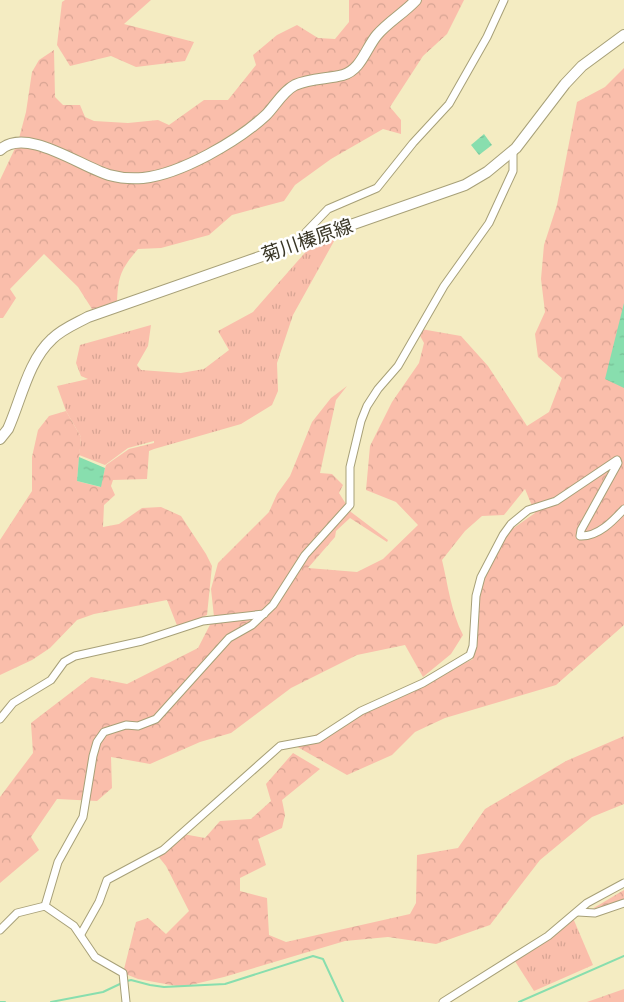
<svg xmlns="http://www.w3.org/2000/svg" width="624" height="1002" viewBox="0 0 624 1002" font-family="Karla,'Noto Sans JP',sans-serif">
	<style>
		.grass { fill: url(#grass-tufts) }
		.forest { fill: url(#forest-crowns) }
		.water { fill: url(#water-ripples) }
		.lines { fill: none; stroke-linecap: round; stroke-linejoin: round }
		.stream { stroke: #88deae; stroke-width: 2 }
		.street-casing { stroke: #a7a078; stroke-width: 9 }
		.secondary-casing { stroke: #a7a078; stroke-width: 12 }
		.street { stroke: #fff; stroke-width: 7 }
		.secondary { stroke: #fff; stroke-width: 10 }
		.labels { text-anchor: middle; stroke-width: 5; stroke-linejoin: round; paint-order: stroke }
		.street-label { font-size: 19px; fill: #3a3727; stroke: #fff }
	</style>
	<defs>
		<pattern id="grass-tufts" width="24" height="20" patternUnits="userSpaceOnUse" patternTransform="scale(1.25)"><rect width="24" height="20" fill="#fabeab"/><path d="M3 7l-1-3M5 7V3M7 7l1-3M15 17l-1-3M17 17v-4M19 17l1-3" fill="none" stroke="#d7a493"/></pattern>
		<pattern id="forest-crowns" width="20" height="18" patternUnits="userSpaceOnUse" patternTransform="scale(1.25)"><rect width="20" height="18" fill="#fabeab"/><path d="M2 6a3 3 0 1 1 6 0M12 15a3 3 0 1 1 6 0" fill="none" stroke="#d7a493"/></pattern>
		<pattern id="water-ripples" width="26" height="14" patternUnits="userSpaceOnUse" patternTransform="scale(1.25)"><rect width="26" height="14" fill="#88deae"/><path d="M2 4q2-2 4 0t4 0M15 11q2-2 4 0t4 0" fill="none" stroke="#76bf96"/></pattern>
	</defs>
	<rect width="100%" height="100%" fill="#f4ecc2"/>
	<g class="grass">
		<path d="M338,234L293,315L277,363L278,391L272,405L241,424L154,449V441L128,448L105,465L79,455L81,437L66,411L57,386L88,379L81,376L76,363L80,345L151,325L148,346L137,365L141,370L181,373L204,369L229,350L218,331L253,312L317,239Z"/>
		<path d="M573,918L593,965L534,991L513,958Z"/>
	</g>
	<g class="forest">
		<path d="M65,0H151L124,24L194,42L185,61L136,67L111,56L70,66L57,45L62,2Z"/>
		<path d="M349,0H464L447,34L423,56L390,107L401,120V134L383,129L331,159L295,185L284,201L232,215L209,235L161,248L138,249C120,270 118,277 117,304L92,309L78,287L44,254L10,289L16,298L3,318H0V180L18,142L26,112L32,72L39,60L54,50L55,97L63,105H80L85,117L94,121L128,123L158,120L169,125L204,100H228L256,65L253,55L277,35L297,25L318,38L335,39L349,22Z"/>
		<path d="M624,68V625L556,685L445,718L415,732L392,755L347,775L294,745L473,659L476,598L488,562L508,532L535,513L525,489L504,515L482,516L465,531L442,560C448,585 451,612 463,635L451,654L423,677L405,645L357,655L291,688L231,733L200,742L150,764L111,757L112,788L97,801L57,799L31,837L39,850L0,883V797L33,753L31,723L91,677L127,684L198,648L214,617L211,589L218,563L269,512L277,494L290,476L312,422L331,398L347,386L336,400L320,473L332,474L343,485L339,493L351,512L388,540L387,542L350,518L336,531L335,537L308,568L357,572L383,559L418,525L396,502L366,490L370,446L392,402L419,363L424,343L419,334L421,329L461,336L488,366L527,426L549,412L562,378L538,357L535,334L545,312L541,279L544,245L557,205L577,102L605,87Z"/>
		<path d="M66,411L81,437L77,481L100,487L106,465L129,449L154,443V449L149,451L147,479L113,480L111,486L115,495L104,505L103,527L119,524L142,508L161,507L181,516L206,554L212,566L207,615L178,628L167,600L94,614L77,620L50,648L32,660L0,675V540L32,491V457L38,430L49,416Z"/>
		<path d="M624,736V804L592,817L540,860L490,925L436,944L388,937L345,941L224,977L182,987L138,979L123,973L136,922L148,918L166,934L189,911L166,866L158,856L183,834L205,838L220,821L251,819L271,801L266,784L293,753L320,769L282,800L285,815L282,828L258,839L266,865L240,878V891L267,898L269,935L286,942L410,914L416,903L417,855L458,848L485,809L566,761Z"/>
		<path d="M624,890V900L592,909Z"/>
		<path d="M624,989V1002H587Z"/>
	</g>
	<g class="water">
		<path d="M484,134L492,145L479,155L471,145Z"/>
		<path d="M624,303V388L605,379Z"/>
		<path d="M79,457L105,468L101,487L77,481Z"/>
	</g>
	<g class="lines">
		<g class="stream">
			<path d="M127,981L131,980L150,985L164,987L225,984L313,956L323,959L343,1002"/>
			<path d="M0,1002H5"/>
			<path d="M51,1002L103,992L122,983"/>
			<path d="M519,1002L624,956"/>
		</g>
		<g class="street-casing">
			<g id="street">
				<path d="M303,241L306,232L328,209L377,188L413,143L449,104L487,37L504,0"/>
				<path d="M0,719L13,703L51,680L64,662L75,656L142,641L203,621L264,614"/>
				<path d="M45,906L58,862L83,817L93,756L97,742L104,732L126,725L138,726L156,719L229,638L252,625L273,605L305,555L350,505V467L361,421L367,406L378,389L398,366L444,286L489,223L513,171V151"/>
				<path d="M578,912L595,913L624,903"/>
				<path d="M0,930L17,913L45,906L74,926L95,957L123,973L126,1002"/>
				<path d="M81,934L99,902L107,880L163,850L280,746L318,739L361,711L423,683L470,655L473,646L476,596L481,577L503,535L511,524L528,510L556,501L617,460L618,463L581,530L580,536C598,537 613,521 624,509"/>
				<path d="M443,1002L548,936L587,903L624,883"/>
			</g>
		</g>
		<g class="secondary-casing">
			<g id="secondary">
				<path d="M0,150C26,126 81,167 109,175C120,178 131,179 143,178C181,174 238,141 266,115C275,106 283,91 295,85C310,78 328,79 343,75C361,70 366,48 377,35C388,22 404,13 416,0"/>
				<path d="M0,439L8,429C21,400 28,361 52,339C62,329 75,324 88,317L465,185L487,172L516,148L565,84L582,66L624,35"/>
			</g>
		</g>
		<use href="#street" class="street"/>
		<use href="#secondary" class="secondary"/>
	</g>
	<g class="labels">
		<g class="street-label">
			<text transform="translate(307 240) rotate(-19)" y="7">菊川榛原線</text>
		</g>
	</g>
</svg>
